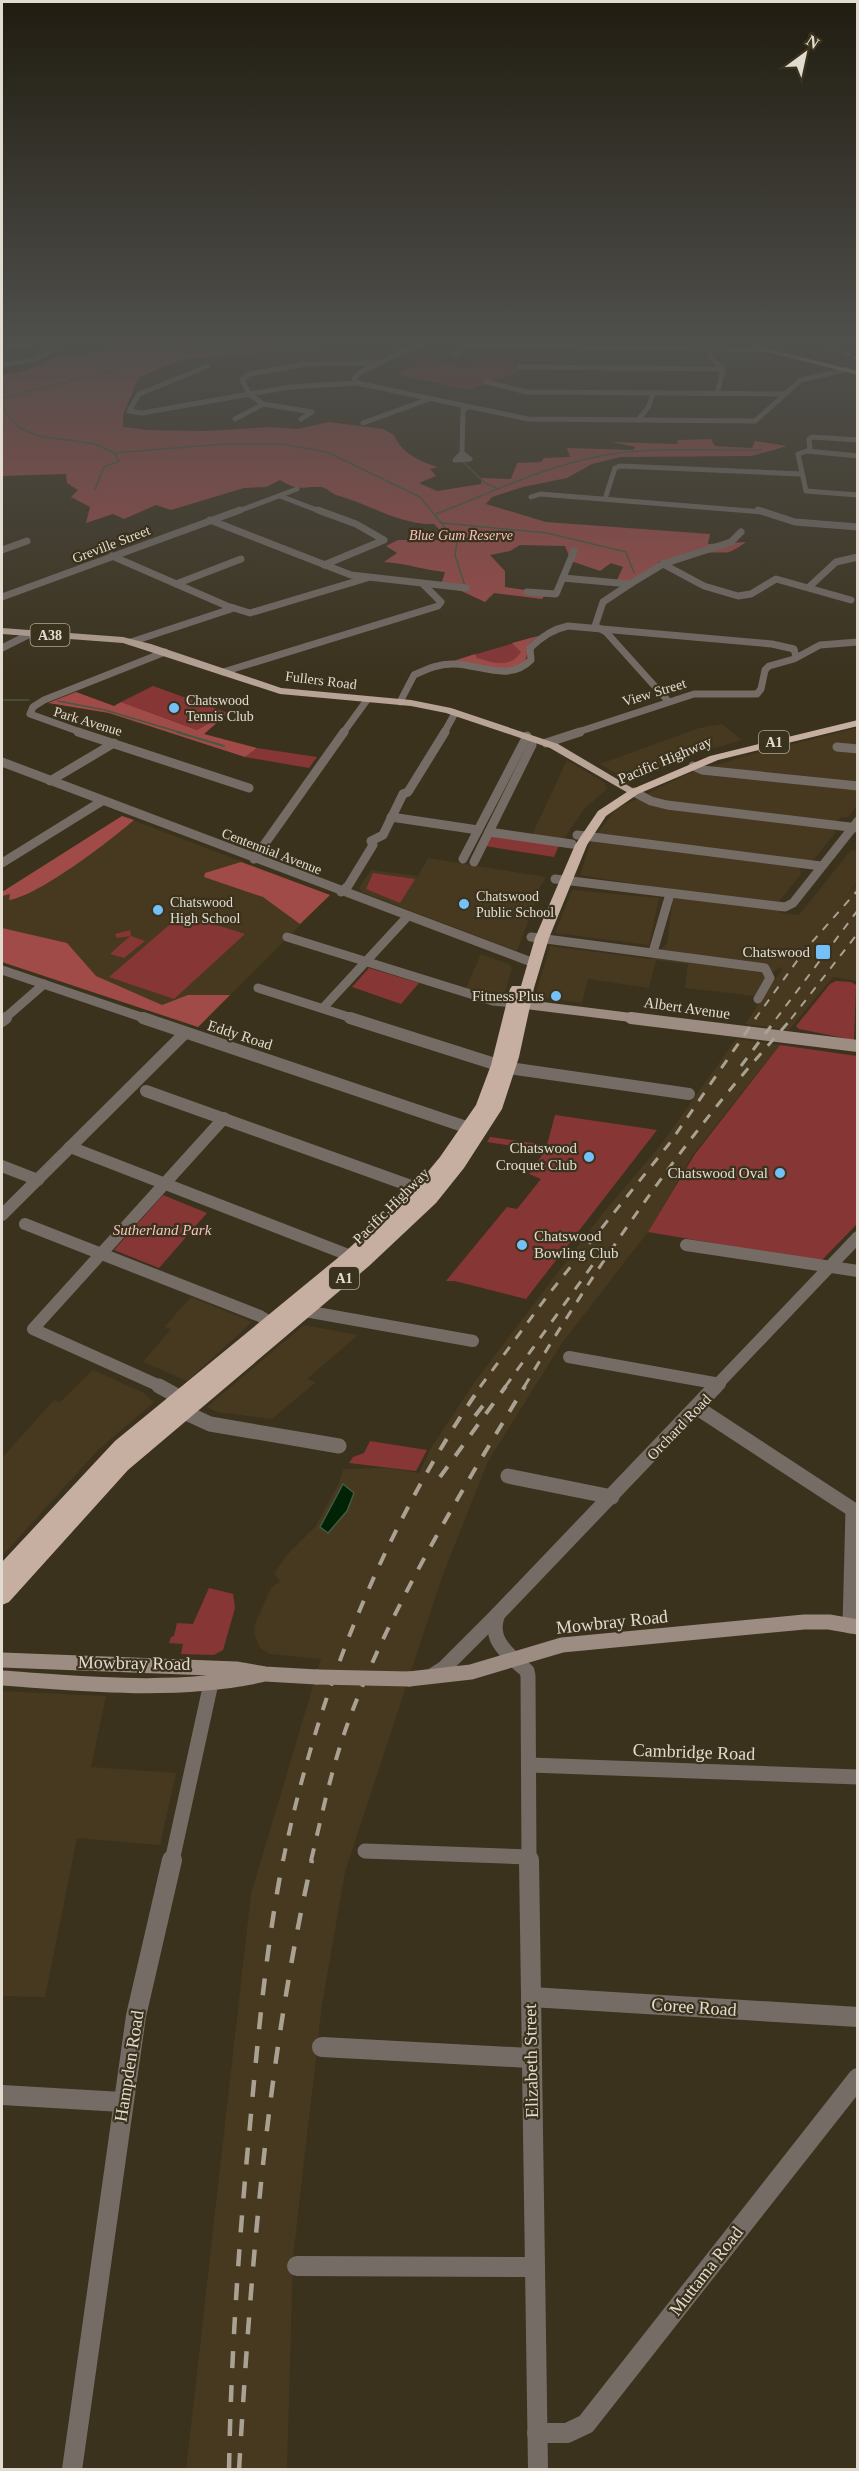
<svg xmlns="http://www.w3.org/2000/svg" width="859" height="2471" viewBox="0 0 859 2471" font-family="Georgia,serif">
	<style>
		.built { fill: #46391f }
		.green { fill: #873636 }
		.forest { fill: #a14b49 }
		.water { fill: #002305; stroke: #445a42; stroke-width: 1.5 }
		.lines { fill: none; stroke-linecap: round; stroke-linejoin: round }
		.stream-far1 { stroke: #445a42; stroke-width: 1.5 }
		.stream { stroke: #445a42; stroke-width: 2 }
		.minor-far5 { stroke: #766c66; stroke-width: 5 }
		.minor-far4 { stroke: #766c66; stroke-width: 7 }
		.minor-far3 { stroke: #766c66; stroke-width: 9 }
		.minor-far2 { stroke: #766c66; stroke-width: 12 }
		.minor-far1 { stroke: #766c66; stroke-width: 15 }
		.minor { stroke: #766c66; stroke-width: 20 }
		.tertiary-far2 { stroke: #766c66; stroke-width: 12 }
		.tertiary-far1 { stroke: #766c66; stroke-width: 15 }
		.tertiary { stroke: #766c66; stroke-width: 20 }
		.secondary-far2 { stroke: #9c8c82; stroke-width: 9 }
		.secondary-far1 { stroke: #9c8c82; stroke-width: 12 }
		.secondary { stroke: #9c8c82; stroke-width: 15 }
		.primary { fill: #b8a497; fill-rule: evenodd }
		.trunk { fill: #c6afa1; fill-rule: evenodd }
		.rail-far4 { stroke: #a9a293; stroke-width: 1.5; stroke-dasharray: 4.5 4.5; stroke-linecap: butt }
		.rail-far3 { stroke: #a9a293; stroke-width: 2; stroke-dasharray: 8 8; stroke-linecap: butt }
		.rail-far2 { stroke: #a9a293; stroke-width: 3; stroke-dasharray: 10 10; stroke-linecap: butt }
		.rail-far1 { stroke: #a9a293; stroke-width: 4; stroke-dasharray: 13 13; stroke-linecap: butt }
		.rail { stroke: #a9a293; stroke-width: 4.5; stroke-dasharray: 17 17; stroke-linecap: butt }
		.secondary-bridge { stroke: #9c8c82; stroke-width: 15 }
		.poi-dot { fill: #75c0f6; stroke: #3b321d; stroke-width: 2 }
		.labels { text-anchor: middle; stroke-width: 4.5; stroke-linejoin: round; paint-order: stroke }
		.far-park-label { font-size: 14px; font-style: italic; fill: #f5c3bf; stroke: #3b321d }
		.far-street-label { font-size: 14px; fill: #e2dcd0; stroke: #3b321d }
		.shield { fill: #3b321d; stroke: #b0a99a; stroke-width: 1.5 }
		.shield-label { font-size: 14px; font-weight: bold; fill: #e2dcd0 }
		.far-poi-label { font-size: 14px; fill: #e2dcd0; stroke: #3b321d; text-anchor: start }
		.street-label { font-size: 15px; fill: #e2dcd0; stroke: #3b321d }
		.poi-label { font-size: 15px; fill: #e2dcd0; stroke: #3b321d; text-anchor: end }
		.park-label { font-size: 15px; font-style: italic; fill: #f5c3bf; stroke: #3b321d }
		.near-street-label { font-size: 18px; fill: #e2dcd0; stroke: #3b321d }
	</style>
	<rect width="100%" height="100%" fill="#3b321d"/>
	<g class="built">
		<path d="M722,724L742,740L693,754L633,780L624,778L600,764L699,728Z"/>
		<path d="M857,728V805L848,817H841L832,828L836,832L814,859L800,869L801,874L780,900V913L799,915L851,850L857,852V882L845,897L857,884V981L833,977L789,1030L745,1024L783,968L781,967L767,976L754,996L685,988L688,964L656,960L649,988L588,979L582,1003L535,996L550,946L650,959L667,944L674,890L580,875L591,842L616,809L687,774L745,756Z"/>
		<path d="M567,760L605,783L607,789L584,809L563,840L532,835Z"/>
		<path d="M122,816L330,895L198,1027L2,962V892Z"/>
		<path d="M428,858L546,877L536,894L532,893L530,897L537,898L517,951L362,892L359,888L371,870L418,876Z"/>
		<path d="M572,890L659,898L649,945L555,933Z"/>
		<path d="M481,954L509,964L512,968L504,996L499,998L466,988Z"/>
		<path d="M736,1039L780,1045L694,1153L648,1232L562,1343L488,1461L443,1574L345,1872L322,2005L293,2257L287,2469L186,2470L251,1894L321,1659L270,1654L260,1648L254,1633L255,1624L271,1588L280,1581L274,1574L286,1556L315,1527L340,1481L343,1469L388,1468L419,1473L431,1448L474,1383L603,1213L663,1142Z"/>
		<path d="M191,1297L252,1322L187,1381L143,1362L171,1329L164,1327Z"/>
		<path d="M304,1325L358,1335L307,1379L316,1382L272,1419L217,1412L207,1407Z"/>
		<path d="M93,1370L142,1392L154,1402L98,1450L2,1556V1458L54,1400L60,1402Z"/>
		<path d="M2,1691L106,1696L91,1767L176,1773L160,1845L77,1838L45,1997L2,1996Z"/>
	</g>
	<g class="green">
		<path d="M493,355H511L515,367H519L517,373L468,390L396,374L426,359L464,367Z"/>
		<path d="M538,636L530,643L525,664L514,669L456,660Z"/>
		<path d="M153,686L228,713L197,730L121,702Z"/>
		<path d="M257,748L317,757L309,768L245,757Z"/>
		<path d="M492,833L560,843L554,857L485,846Z"/>
		<path d="M373,873L415,879L400,903L366,889Z"/>
		<path d="M182,914L245,934L174,999L109,977Z"/>
		<path d="M130,930L131,936L145,941L124,958L110,954L130,936L117,938L115,934Z"/>
		<path d="M369,968L419,983L401,1004L352,987Z"/>
		<path d="M836,981L851,982L856,985L854,1040L799,1029L796,1026L830,984Z"/>
		<path d="M780,1045L857,1056V1224L821,1261L648,1232L695,1154Z"/>
		<path d="M555,1115L657,1130L526,1299L455,1281H446L507,1207L517,1209L541,1179L529,1174L545,1151L487,1142L490,1137L547,1145Z"/>
		<path d="M163,1195L207,1213L159,1268L114,1250Z"/>
		<path d="M370,1441L427,1450L416,1471L349,1463L353,1457L364,1453Z"/>
		<path d="M209,1588L233,1594L235,1608L223,1650L214,1655L181,1654L183,1644L169,1643L171,1637L174,1636L177,1623L193,1624Z"/>
	</g>
	<g class="forest">
		<path d="M123,339H155L156,348L184,345L186,339L392,341L205,357L182,360L139,377L123,415V427L148,430L206,431L271,427L297,429L329,422L383,429L394,435C401,453 421,462 438,467L430,469L436,476L419,483L437,491L481,484L482,478L511,479L517,463L541,462L544,458L570,457L567,448L633,450L635,447L612,442L677,444L678,440L711,439L715,446L752,448L755,441L787,446L752,456L621,457L592,464L567,478L523,487L492,497L486,504L546,522L710,534L708,544L746,542C725,557 729,551 706,553C686,555 687,565 660,561L632,585L617,580L623,567L611,563L600,571L571,561L565,546L520,545L510,551L490,555L505,571V587L546,593L542,599L494,593L485,602L442,582L445,572C424,570 405,563 384,562L397,553L386,546L398,540H439L444,534L434,524C399,525 370,504 336,495C331,493 326,487 320,487C300,486 300,492 280,480L266,487L244,488L171,510L156,505L124,519L113,514L86,523L90,507L71,497L78,490L67,483L66,474L2,476V375L22,371L59,356L110,351L117,341Z"/>
		<path d="M538,636L530,643L524,664L504,669L451,662L475,654L477,658C492,662 509,670 521,652L512,643Z"/>
		<path d="M76,692L114,706L121,702L197,730L228,713L204,734L257,748L245,757L109,713L48,703Z"/>
		<path d="M122,816L134,820C110,841 38,896 9,900L10,894L2,896V892Z"/>
		<path d="M241,862L330,895L300,924L263,897L204,877L205,873Z"/>
		<path d="M2,928L67,943L96,976L162,1005L188,995H230L198,1027L2,962Z"/>
	</g>
	<path class="water" d="M343,1484L354,1493L347,1511L328,1533L320,1527Z"/>
	<g class="lines">
		<g class="stream-far1">
			<path d="M2,398L215,346L268,342L356,346"/>
			<path d="M2,407L18,427L39,436L95,444L114,453L224,444H282L327,452L420,497L457,542L455,555L465,586"/>
			<path d="M463,462L485,483L498,489"/>
			<path d="M95,489L104,467L119,461L114,453"/>
			<path d="M436,514C490,493 543,467 600,456C653,446 708,451 761,450"/>
			<path d="M443,523L547,533L626,552L634,573"/>
			<path d="M2,700H29"/>
			<path d="M58,701L105,710L182,733"/>
		</g>
		<path class="stream" d="M177,732L224,746"/>
		<g class="minor-far5">
			<path d="M2,347L21,346L48,339"/>
			<path d="M708,350L710,357L723,369L717,394"/>
			<path d="M457,356L456,353L462,347L473,345L766,350"/>
			<path d="M2,365L37,359L55,349V342L65,339"/>
			<path d="M208,366L139,394L129,411L142,413L289,387L357,383L528,419L755,421L801,380L848,369"/>
			<path d="M519,367L723,369"/>
			<path d="M486,382L527,392L785,394"/>
			<path d="M354,383L355,377L361,372L429,339"/>
			<path d="M263,404L312,412L301,419"/>
			<path d="M235,419L263,404L250,395L242,380L249,374L306,364L379,363"/>
			<path d="M638,420L649,406L653,393"/>
			<path d="M363,423L429,399"/>
			<path d="M810,451L809,439L812,437L858,440"/>
			<path d="M462,453L463,410L467,407"/>
			<path d="M462,453L470,459L455,460Z"/>
			<path d="M858,456L807,451L798,454L806,491L858,495"/>
			<path d="M280,496L322,512"/>
			<path d="M531,497L540,494L763,512"/>
			<path d="M605,499L615,468L620,466L801,474"/>
			<path d="M236,512L297,489"/>
		</g>
		<g class="minor-far4">
			<path d="M318,510L356,524L384,540L324,565"/>
			<path d="M758,510L795,522L858,527"/>
			<path d="M210,520L351,575L466,588"/>
			<path d="M2,550L27,541"/>
			<path d="M112,556L227,606L250,613L367,578"/>
			<path d="M663,564L704,586L738,596L751,594L776,579L851,600"/>
			<path d="M563,578L630,584"/>
			<path d="M176,584L241,559"/>
			<path d="M809,587L836,562L858,557"/>
			<path d="M527,592L556,594L574,551"/>
			<path d="M2,597L240,510"/>
			<path d="M131,642L234,608"/>
			<path d="M2,648L32,633"/>
			<path d="M223,672L438,606L441,602L424,585"/>
			<path d="M668,701L606,632L595,626L603,602L630,584L663,564L731,542L741,532"/>
			<path d="M400,702L414,675C427,669 440,663 455,664C482,665 509,682 531,660L530,648C541,637 553,629 568,626L772,644L794,649L796,657"/>
			<path d="M83,733L30,714L33,707L44,700L165,652"/>
			<path d="M343,733L367,700"/>
			<path d="M444,733L455,713"/>
			<path d="M575,733L694,694H757L761,689L765,670L769,666L794,659L820,645L858,642"/>
		</g>
		<g class="minor-far3">
			<path d="M78,732L249,788"/>
			<path d="M546,743L580,732"/>
			<path d="M837,747L858,749"/>
			<path d="M2,762L534,963"/>
			<path d="M693,766L702,770L858,786"/>
			<path d="M50,781L114,743"/>
			<path d="M634,792L651,801L667,805L858,828"/>
			<path d="M391,817L478,830"/>
			<path d="M489,832L572,844"/>
			<path d="M577,835L821,866"/>
			<path d="M254,859L344,732"/>
			<path d="M463,859L527,736"/>
			<path d="M474,862L532,745"/>
			<path d="M2,863L102,801"/>
			<path d="M555,879L785,907L793,903L858,821"/>
			<path d="M341,892L348,886L373,845L371,841L383,835L403,794L408,792L445,732"/>
			<path d="M287,937L493,1001L513,1003"/>
			<path d="M531,937L765,968L770,978L758,999"/>
			<path d="M653,952L670,894"/>
			<path d="M2,970L147,1019"/>
			<path d="M258,988L355,1019"/>
			<path d="M323,1008L407,917"/>
			<path d="M4,1019L44,984"/>
		</g>
		<g class="minor-far2">
			<path d="M143,1018L469,1128"/>
			<path d="M350,1018L498,1065"/>
			<path d="M2,1021L6,1018"/>
			<path d="M509,1068L689,1094"/>
			<path d="M146,1091L422,1190"/>
			<path d="M70,1147L351,1256"/>
			<path d="M2,1166L38,1180"/>
			<path d="M2,1215L185,1033"/>
			<path d="M25,1224L260,1316L271,1323"/>
			<path d="M686,1245L858,1271"/>
			<path d="M305,1311L473,1341"/>
			<path d="M569,1357L720,1384"/>
			<path d="M162,1387L33,1329L224,1118"/>
		</g>
		<g class="minor-far1">
			<path d="M159,1386L181,1398"/>
			<path d="M696,1407L858,1513"/>
			<path d="M184,1412L210,1424L339,1446"/>
			<path d="M508,1476L612,1497"/>
			<path d="M850,1626L853,1510"/>
			<path d="M433,1675L444,1668L498,1614"/>
			<path d="M530,1765L858,1777"/>
			<path d="M365,1851L529,1857"/>
		</g>
		<g class="minor">
			<path d="M531,1997L858,2017"/>
			<path d="M322,2047L530,2058"/>
			<path d="M2,2095L122,2102"/>
			<path d="M297,2266L534,2267"/>
			<path d="M537,2433H567L586,2424L858,2078"/>
		</g>
		<path class="tertiary-far2" d="M715,1387L858,1237"/>
		<g class="tertiary-far1">
			<path d="M172,1861L213,1674"/>
			<path d="M529,1861L528,1676L527,1671C509,1655 487,1640 498,1614L716,1386"/>
		</g>
		<g class="tertiary">
			<path d="M529,1860L538,2470"/>
			<path d="M72,2470L136,2016L172,1860"/>
		</g>
		<path class="secondary-far2" d="M514,1003L643,1019"/>
		<path class="secondary-far1" d="M631,1018L858,1046"/>
		<g class="secondary">
			<path d="M2,1660L236,1669L265,1674L317,1677"/>
			<path d="M2,1678C89,1684 175,1693 261,1675"/>
			<path d="M409,1679L471,1672L562,1645L804,1622H829L858,1627"/>
		</g>
		<path class="primary" d="M2,628L123,637L151,644L281,688L411,700L451,708L558,744L639,792L630,794L550,748L446,713L411,706L280,694L123,643L2,634Z"/>
		<g class="trunk">
			<path d="M735,339H743L768,349L858,371V375L764,351Z"/>
			<path d="M858,720V726L718,760L638,794L606,816L587,845L549,938L534,988L519,1057L502,1109L464,1168L436,1203L369,1266L128,1470L9,1602L2,1605V1562L115,1441L345,1252L416,1186L440,1157L476,1105L491,1065L510,989L512,986H521L535,938L575,845L598,811L630,790L710,756Z"/>
		</g>
		<path class="rail-far4" d="M812,339L858,359"/>
		<g class="rail-far3">
			<path d="M755,1019L805,950L858,890"/>
			<path d="M776,1019L858,910"/>
			<path d="M791,1019L858,933"/>
		</g>
		<g class="rail-far2">
			<path d="M741,1066L777,1018"/>
			<path d="M480,1387L548,1295L669,1144L756,1018"/>
			<path d="M505,1387L604,1249"/>
			<path d="M524,1387C581,1292 643,1199 712,1112C738,1079 765,1049 792,1018"/>
		</g>
		<g class="rail-far1">
			<path d="M475,1416L488,1399"/>
			<path d="M440,1477L506,1386"/>
			<path d="M283,1861C317,1693 384,1527 481,1386"/>
			<path d="M311,1861C322,1814 332,1766 349,1720C391,1606 462,1490 525,1386"/>
		</g>
		<g class="rail">
			<path d="M229,2470C231,2355 239,2240 250,2125C258,2037 266,1947 283,1860"/>
			<path d="M239,2470C251,2265 267,2061 312,1860"/>
		</g>
		<path class="secondary-bridge" d="M317,1677L409,1679"/>
	</g>
	<linearGradient id="sky" x2="0" y2="1"><stop stop-color="#201c10"/><stop offset="0.5" stop-color="#4f4f4c"/><stop offset="1" stop-color="#4f4f4c" stop-opacity="0"/></linearGradient>
	<rect width="859" height="684" fill="url(#sky)"/>
	<g class="poi-dot">
		<circle cx="174" cy="708" r="6"/>
		<circle cx="464" cy="904" r="6"/>
		<circle cx="158" cy="910" r="6"/>
		<rect x="815" y="944" width="16" height="16" rx="3"/>
		<circle cx="556" cy="996" r="6"/>
		<circle cx="589" cy="1157" r="6"/>
		<circle cx="780" cy="1173" r="6"/>
		<circle cx="522" cy="1245" r="6"/>
	</g>
	<g class="labels">
		<g class="far-park-label">
			<text x="461" y="540">Blue Gum Reserve</text>
		</g>
		<g class="far-street-label">
			<text transform="translate(111 544) rotate(-21)" y="5">Greville Street</text>
			<text transform="translate(321 680) rotate(7)" y="5">Fullers Road</text>
			<text transform="translate(654 692) rotate(-17)" y="5">View Street</text>
			<text transform="translate(88 721) rotate(17)" y="5">Park Avenue</text>
			<text transform="translate(272 851) rotate(21)" y="5">Centennial Avenue</text>
		</g>
		<g class="shield">
			<rect x="30.5" y="624" width="39" height="22" rx="4.5"/>
			<rect x="759" y="731" width="30" height="22" rx="4.5"/>
			<rect x="329" y="1267" width="30" height="22" rx="4.5"/>
		</g>
		<g class="shield-label">
			<text x="50" y="640">A38</text>
			<text x="774" y="747">A1</text>
			<text x="344" y="1283">A1</text>
		</g>
		<g class="far-poi-label">
			<text x="186" y="705">Chatswood<tspan x="186" dy="16">Tennis Club</tspan></text>
			<text x="476" y="901">Chatswood<tspan x="476" dy="16">Public School</tspan></text>
			<text x="170" y="907">Chatswood<tspan x="170" dy="16">High School</tspan></text>
		</g>
		<g class="street-label">
			<text transform="translate(665 760) rotate(-23)" y="5">Pacific Highway</text>
			<text transform="translate(687 1008) rotate(8)" y="5">Albert Avenue</text>
			<text transform="translate(240 1035) rotate(18)" y="5">Eddy Road</text>
			<text transform="translate(391 1206) rotate(-45)" y="5">Pacific Highway</text>
			<text transform="translate(679 1427) rotate(-46)" y="5">Orchard Road</text>
		</g>
		<g class="poi-label">
			<text x="810" y="957">Chatswood</text>
			<text x="544" y="1001">Fitness Plus</text>
			<text x="577" y="1153">Chatswood<tspan x="577" dy="17">Croquet Club</tspan></text>
			<text x="768" y="1178">Chatswood Oval</text>
			<text x="534" y="1241" text-anchor="start">Chatswood<tspan x="534" dy="17">Bowling Club</tspan></text>
		</g>
		<g class="park-label">
			<text x="162" y="1235">Sutherland Park</text>
		</g>
		<g class="near-street-label">
			<text transform="translate(612 1622) rotate(-6)" y="6">Mowbray Road</text>
			<text transform="translate(134 1663) rotate(1)" y="6">Mowbray Road</text>
			<text transform="translate(694 1752) rotate(2)" y="6">Cambridge Road</text>
			<text transform="translate(694 2007) rotate(4)" y="6">Coree Road</text>
			<text transform="translate(531 2061) rotate(-91)" y="6">Elizabeth Street</text>
			<text transform="translate(129 2066) rotate(-81)" y="6">Hampden Road</text>
			<text transform="translate(706 2271) rotate(-52)" y="6">Muttama Road</text>
		</g>
	</g>
	<rect width="859" height="2471" fill="none" stroke="#e2dcd0" stroke-width="6"/>
	<g transform="translate(805 54) rotate(33)" stroke="#3b321d" stroke-width="4.5" paint-order="stroke">
	<path d="M0-4.5L10 22L0 15L-10 22Z" fill="#e2dcd0"/>
	<text y="-9" font-size="16" font-weight="bold" text-anchor="middle" fill="#e2dcd0">N</text>
	</g>
</svg>
